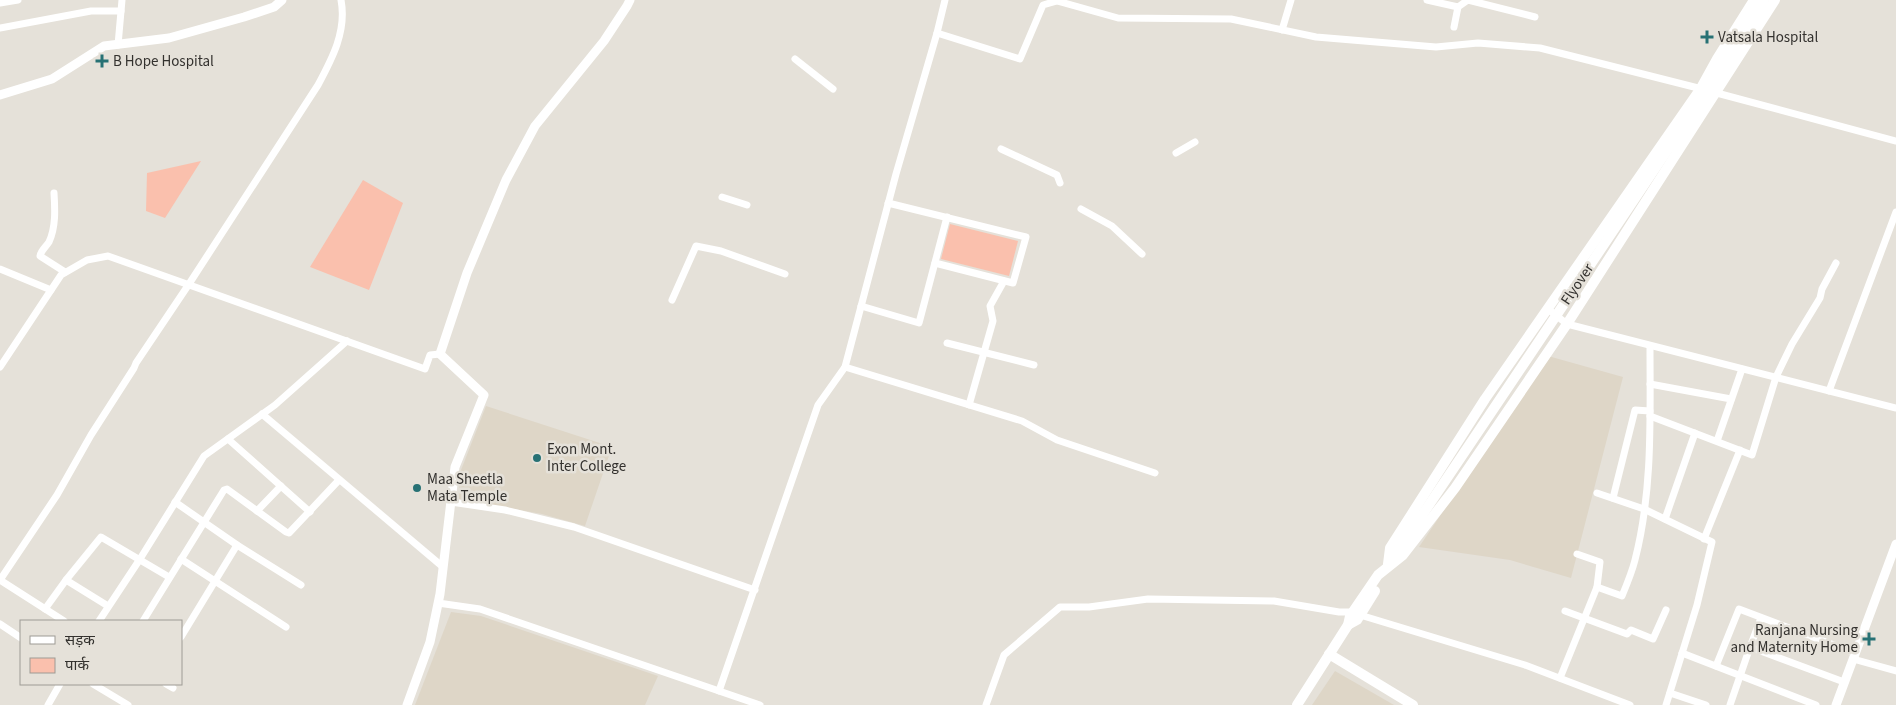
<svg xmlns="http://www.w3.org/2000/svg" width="1896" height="705" viewBox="0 0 1896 705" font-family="'Source Sans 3','Noto Sans Devanagari',sans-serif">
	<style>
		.built { fill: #ded6c7 }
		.green { fill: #fac0ad }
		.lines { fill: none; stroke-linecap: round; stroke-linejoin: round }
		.minor { stroke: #fff; stroke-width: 7 }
		.tertiary { stroke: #fff; stroke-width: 9 }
		.secondary { stroke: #fff; stroke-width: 10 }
		.poi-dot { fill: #277174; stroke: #e5e1d9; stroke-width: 2 }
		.labels { text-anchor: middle; stroke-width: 5; stroke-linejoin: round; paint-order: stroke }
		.poi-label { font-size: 15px; fill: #33312e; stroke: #e5e1d9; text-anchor: start }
		.street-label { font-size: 15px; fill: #33312e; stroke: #e5e1d9 }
	</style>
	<rect width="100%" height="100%" fill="#e5e1d9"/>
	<g class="built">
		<path d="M1548,356L1623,377L1571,578L1510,560L1419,547Z"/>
		<path d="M486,406L612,447L585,526L542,514L458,499L461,470Z"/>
		<path d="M451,612L481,616L658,676L645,705H415Z"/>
		<path d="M1335,671L1394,705H1312Z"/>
	</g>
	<g class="green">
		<path d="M201,161L165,218L146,211L147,173Z"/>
		<path d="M363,180L403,203L369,290L310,267Z"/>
		<path d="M950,224L1018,241L1009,276L941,259Z"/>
	</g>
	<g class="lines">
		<g class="minor">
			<path d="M945,0L937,33L1020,59L1043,5L1057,1L1118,18L1231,19L1316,37L1436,47L1478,43L1540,48L1702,89"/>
			<path d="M1427,0L1458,7"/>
			<path d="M0,3L18,0"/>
			<path d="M1454,27L1458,7L1468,0L1535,17"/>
			<path d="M0,28L91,11H121"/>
			<path d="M1282,30L1291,0"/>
			<path d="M118,45L122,0"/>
			<path d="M795,59L833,89"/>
			<path d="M1713,92L1896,141"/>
			<path d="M1001,149L1057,175L1060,183"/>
			<path d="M1176,153L1195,142"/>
			<path d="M54,193C55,209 56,227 49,242C46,247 41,250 40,256L65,272"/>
			<path d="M722,197L747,205"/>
			<path d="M888,203L1026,237L1013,283L935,263"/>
			<path d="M1081,209L1112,226L1142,254"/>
			<path d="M0,269L51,290"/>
			<path d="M672,300L696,246L721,251L785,274"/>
			<path d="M861,306L919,323L947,217"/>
			<path d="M1548,309L1567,324L1896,408"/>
			<path d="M947,343L1034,365"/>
			<path d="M0,367L61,275L87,260L108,256L425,369L430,355L440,354"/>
			<path d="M845,367L1022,421L1057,440L1155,473"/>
			<path d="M1650,384L1731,399"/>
			<path d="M1829,391L1896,212"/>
			<path d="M969,405L993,321L990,306L1004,281"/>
			<path d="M262,414L443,567"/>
			<path d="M1650,416L1752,455L1776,377L1792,344L1820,298L1822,289L1836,263"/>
			<path d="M228,439L310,512"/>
			<path d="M1717,441L1742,369"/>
			<path d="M1597,493L1644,509L1712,542L1697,605L1666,705"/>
			<path d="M1613,498L1635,410L1650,411"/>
			<path d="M175,502L237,545L301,585"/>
			<path d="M451,502L505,510L574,527L755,590"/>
			<path d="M257,511L281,486"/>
			<path d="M1665,519L1695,433"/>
			<path d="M1704,539L1740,450"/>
			<path d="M1577,554L1600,562L1597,587"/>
			<path d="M181,559L286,627"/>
			<path d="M0,580L57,495L91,435L134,368L136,363L189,284L318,85C332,59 347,31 341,0"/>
			<path d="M0,580L64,621"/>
			<path d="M438,603L480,609L760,705"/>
			<path d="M108,606L66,580L101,537L169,577"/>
			<path d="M45,609L66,580"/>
			<path d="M1565,611L1627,634L1631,630L1653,639L1666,610"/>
			<path d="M1360,615L1525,665L1630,705"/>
			<path d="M1761,618L1750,647L1844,682"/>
			<path d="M99,621L140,559L204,456L275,405L347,341"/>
			<path d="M143,621L224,490L227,489L286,532L289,533L339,480"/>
			<path d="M0,624L21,638"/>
			<path d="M181,637L237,545"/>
			<path d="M1682,653L1816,705"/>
			<path d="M1853,659L1896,671"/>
			<path d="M1716,666L1739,609L1855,653"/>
			<path d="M1560,678L1597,587L1622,596C1627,584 1632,572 1635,560C1653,490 1650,417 1650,346"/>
			<path d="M93,684L128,705"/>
			<path d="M166,684L173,688"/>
			<path d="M719,691L818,405L845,367L896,174L937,33"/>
			<path d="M1670,693L1706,705"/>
			<path d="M48,705L60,684"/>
			<path d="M986,705L1004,655L1060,607H1089L1148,599L1274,601L1339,612H1352"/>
			<path d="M1730,705L1750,647"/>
		</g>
		<g class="tertiary">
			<path d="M0,95L52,79L104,46L169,38L244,17L274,7L282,0"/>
			<path d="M407,705L430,642L440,594L455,467L484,395L440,354L467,273L506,180L535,126L604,41L627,6L630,0"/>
			<path d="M1836,705L1896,544"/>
		</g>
		<g class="secondary">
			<path d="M1394,557L1705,94L1764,0"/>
			<path d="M1388,564L1390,548L1485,399L1701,88L1717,59L1754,0"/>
			<path d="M1348,625L1357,620L1375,591"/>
			<path d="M1329,654L1413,705"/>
			<path d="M1297,705L1348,625L1350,616L1378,575L1403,555L1455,488L1567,324L1775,0"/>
		</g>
	</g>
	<g class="poi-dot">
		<path d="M1704.5 29.5h5v5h5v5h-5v5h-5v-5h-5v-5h5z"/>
		<path d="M99.5 53.5h5v5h5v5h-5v5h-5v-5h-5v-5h5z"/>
		<circle cx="537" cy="458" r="5"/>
		<circle cx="417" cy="488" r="5"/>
		<path d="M1866.5 631.5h5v5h5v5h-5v5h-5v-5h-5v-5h5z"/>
	</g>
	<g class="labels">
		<g class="poi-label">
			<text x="1718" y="42">Vatsala Hospital</text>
			<text x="113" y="66">B Hope Hospital</text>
			<text x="547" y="454">Exon Mont.<tspan x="547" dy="17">Inter College</tspan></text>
			<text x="427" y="484">Maa Sheetla<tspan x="427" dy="17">Mata Temple</tspan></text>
			<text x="1858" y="635" text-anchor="end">Ranjana Nursing<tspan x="1858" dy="17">and Maternity Home</tspan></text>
		</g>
		<g class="street-label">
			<text transform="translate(1577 284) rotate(-56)" y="5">Flyover</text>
		</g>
	</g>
	<rect x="20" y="620" width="162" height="65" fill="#e5e1d9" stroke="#9e9b95"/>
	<rect x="30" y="636" width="25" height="8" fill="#ffffff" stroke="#9e9b95"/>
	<text x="65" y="645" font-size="15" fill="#33312e">सड़क</text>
	<rect x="30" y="658" width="25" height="15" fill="#fac0ad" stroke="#9e9b95"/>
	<text x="65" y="670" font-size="15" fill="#33312e">पार्क</text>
</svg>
